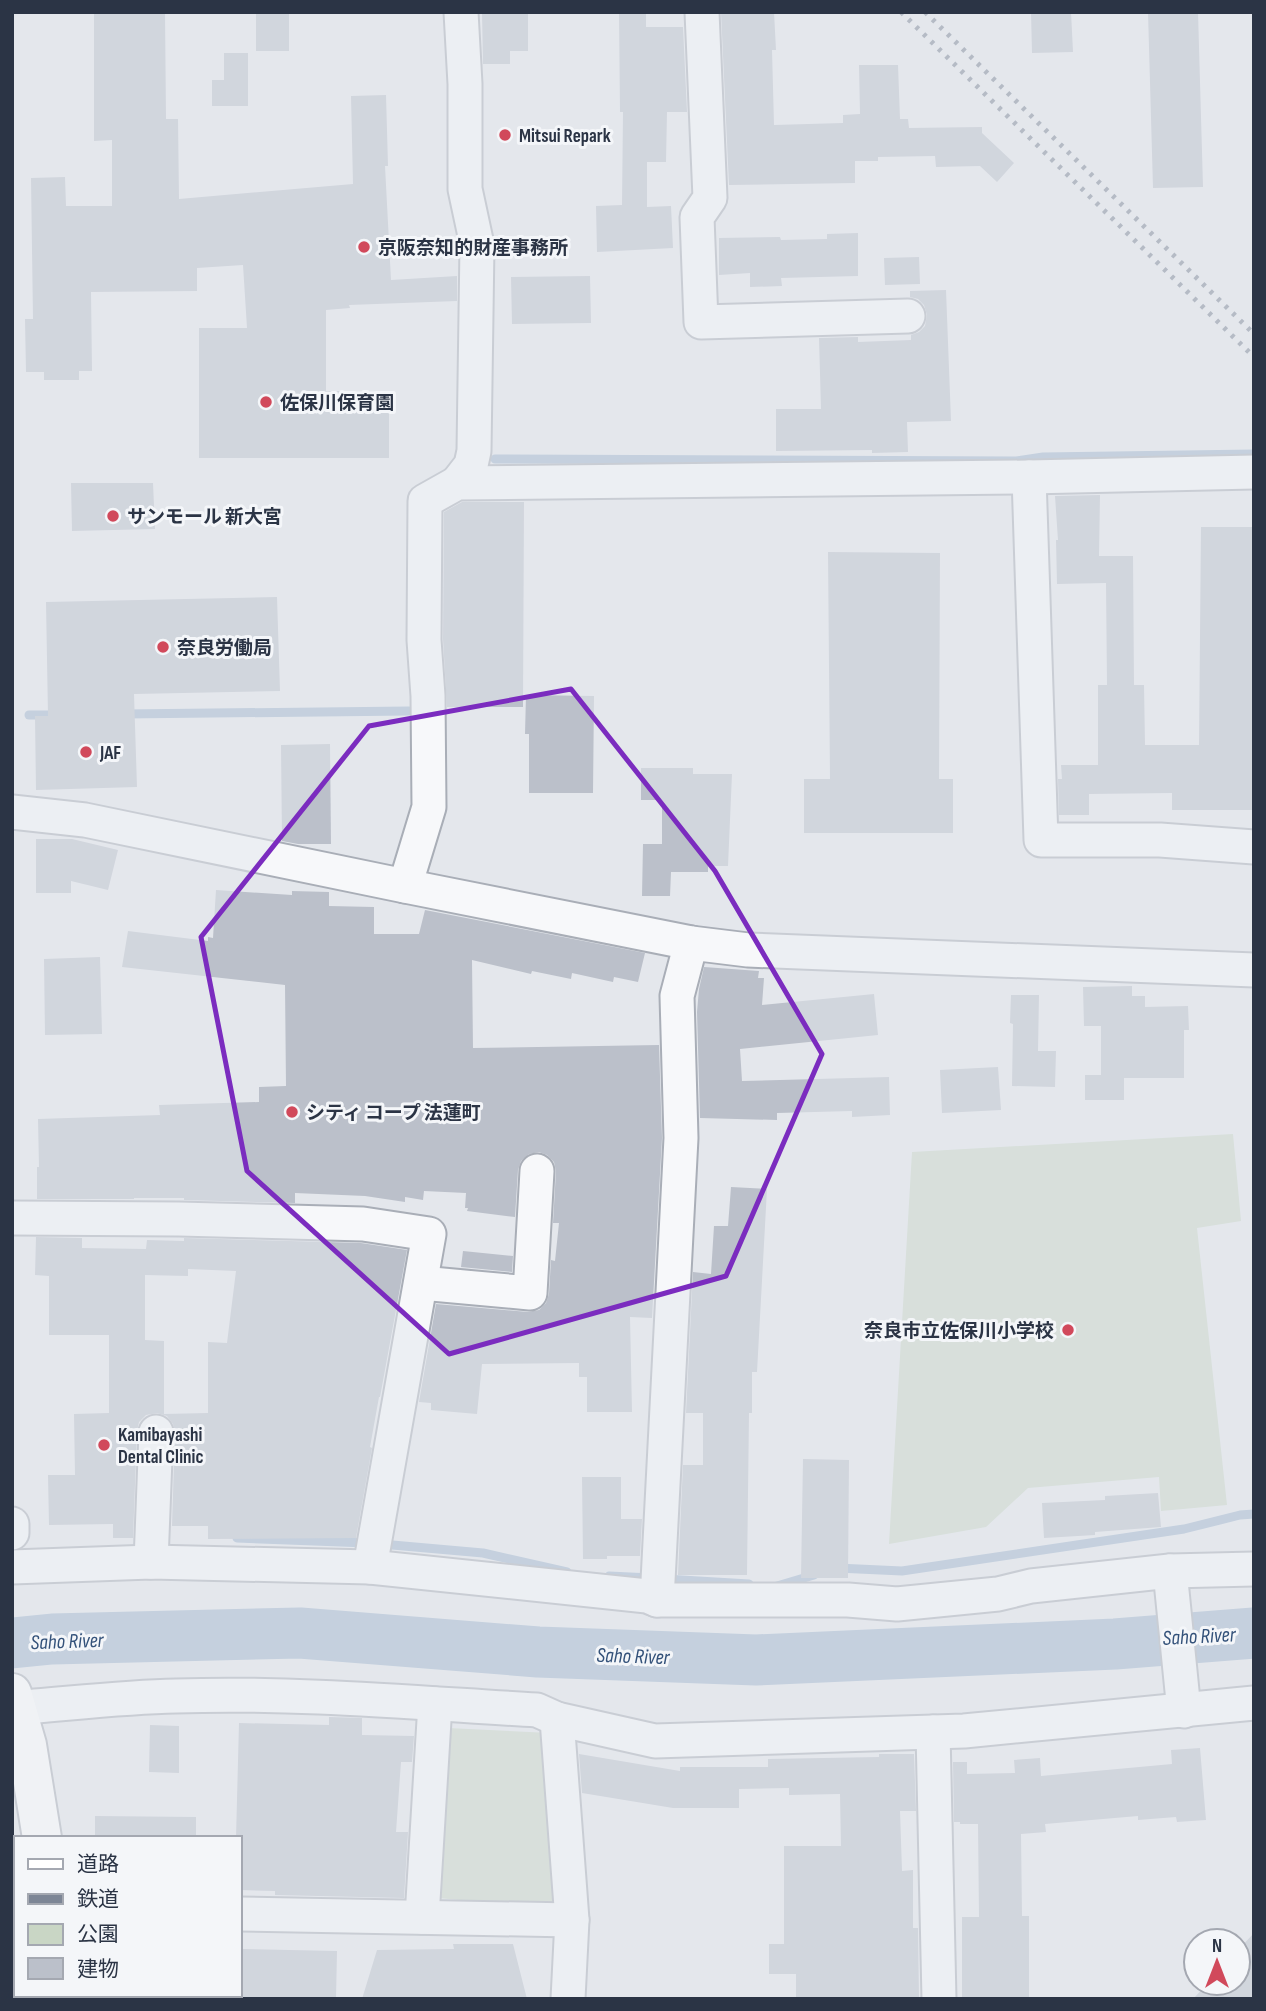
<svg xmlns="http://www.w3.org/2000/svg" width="1266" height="2011" viewBox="0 0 1266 2011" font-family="'Sofia Sans Condensed','Noto Sans JP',sans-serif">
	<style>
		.green { fill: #c9d6c5 }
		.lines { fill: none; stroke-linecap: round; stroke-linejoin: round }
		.stream { stroke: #9fb4cc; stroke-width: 9 }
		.river { stroke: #9fb4cc; stroke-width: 51 }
		.building { fill: #bbc0ca; fill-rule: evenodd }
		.street-casing { stroke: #a9aeb7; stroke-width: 37 }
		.secondary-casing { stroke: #a9aeb7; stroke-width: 42 }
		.street { stroke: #f7f8fa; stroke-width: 33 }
		.secondary { stroke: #fff; stroke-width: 38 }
		.rail { stroke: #7d8696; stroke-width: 5; stroke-dasharray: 3.5 7; stroke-linecap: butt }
		.marked { fill: none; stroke: #7b2cbf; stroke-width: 5; stroke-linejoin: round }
		.poi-dot { fill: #d1495b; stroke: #f4f6f9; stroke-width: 2.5 }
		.labels { text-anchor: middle; stroke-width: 6; stroke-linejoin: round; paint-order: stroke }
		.poi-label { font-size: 19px; font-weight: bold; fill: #2b3445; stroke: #f4f6f9; text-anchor: start }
		.water-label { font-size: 21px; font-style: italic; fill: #34527a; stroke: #f4f6f9 }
	</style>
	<rect width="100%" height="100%" fill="#e4e7ec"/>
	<g class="green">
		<path d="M1233,1134L1241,1221L1197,1228L1227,1505L1161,1511L1159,1477L1028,1488L986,1527L889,1544L912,1152Z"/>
		<path d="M448,1728L550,1733L562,1910L439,1898Z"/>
	</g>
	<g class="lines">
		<g class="stream">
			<path d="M495,459L1016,461L1043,457L1254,454"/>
			<path d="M124,714L409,711"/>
			<path d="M29,715H58"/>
			<path d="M237,1538L367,1543"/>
			<path d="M381,1544L483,1553L567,1572"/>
			<path d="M837,1568L902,1571L1184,1529L1240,1515L1254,1514"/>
			<path d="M609,1576L651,1578"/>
			<path d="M665,1579L749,1584"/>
			<path d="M777,1586L814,1575"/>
		</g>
		<path class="river" d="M12,1643L52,1639L300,1633L538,1652L756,1660L1115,1644L1254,1633"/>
	</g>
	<g class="building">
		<path d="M94,12H165L166,119H178L179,199L353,184L351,96L386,95L388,166H385L391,280L457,276V301L349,305L350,308L326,310V391H389V458H199V328H247L243,265L197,268V291L91,292L92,371H79V380H44V372H26L25,319H33L31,178L65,177L66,206H112V140L94,141Z"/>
		<rect x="256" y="12" width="33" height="39"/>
		<path d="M482,12H528V51H510V64H483Z"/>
		<path d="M619,12H646V27H683L687,112H667L666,162H647V207L671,206L673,248L597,252L596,206L622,205L623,112H620Z"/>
		<path d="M721,12H774L776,50H772L774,125L843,123V115L860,114L859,65H898L900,119H908L909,128L982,127V133L1014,163L997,182L980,166L936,167L935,156L878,157V161H855V183L729,185Z"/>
		<path d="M1031,12H1071L1073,52L1032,53Z"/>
		<path d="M1148,12H1198L1203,187L1153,188Z"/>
		<path d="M224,53H248V106H212V80H224Z"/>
		<path d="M858,233V276L781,278L782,286L750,287V273L719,275V238L780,237L781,240L827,239V234Z"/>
		<path d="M919,257L920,284L885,285L884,258Z"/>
		<path d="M590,276L591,323L512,324L511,277Z"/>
		<path d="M946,290L951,421L907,422L908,452L872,453V450L776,451V409H821L819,338L858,337V342L911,340V335L919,332L925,326L927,315L924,305L918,299L910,297V291Z"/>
		<path d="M71,483H153L155,529L72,531Z"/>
		<path d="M1100,495L1099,556H1133L1134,685H1144L1145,745H1199L1201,527H1254V810H1172V793L1089,794V815H1059L1058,779H1062L1061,765H1098V685H1107L1106,583L1057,584L1056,540H1058L1055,496Z"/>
		<path d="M462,502H524L523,707H447L443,639L444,512Z"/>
		<path d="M828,552L940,553L939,779H953V833H804V779H830Z"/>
		<path d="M277,597L280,691L134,694L137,787L36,790L35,716H48L46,602Z"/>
		<path d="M526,695L594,696L593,793H529V734H525Z"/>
		<path d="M330,744L331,844H298L282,841L281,745Z"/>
		<path d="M641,768H693V774H732L728,866H708V872H671L670,896H642L643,844H662V800H641Z"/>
		<path d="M36,839H72L118,850L108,890L71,881V893H36Z"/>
		<path d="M216,890L292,895V891L329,892V906L374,907V934H419L425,910L645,953L638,982L614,977L613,982L572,973L571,979L532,971L531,974L472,960L473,1048L659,1045L662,1138L652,1318L630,1317L632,1412H587V1377H579V1363L482,1364L477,1414L431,1410V1403L419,1402L436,1304L528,1312L539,1310L546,1303L549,1294L551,1260L555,1261L559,1223H553L556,1171L554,1162L547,1155L539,1152L529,1154L521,1161L518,1170L515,1217L467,1211L468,1208H465L466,1193L424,1191L423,1200L405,1197V1202L365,1196L295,1193V1203L184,1200V1198H134V1199H37V1167H39L38,1119L160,1115L159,1105L259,1102V1087L286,1086L285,985L122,967L128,931L208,941V937L213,938Z"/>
		<path d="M100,957L102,1034L45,1035L44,959Z"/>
		<path d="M704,967L759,971L758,978H764L762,1005L874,994L878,1035L740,1049L742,1081L889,1077L890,1115L852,1117V1111L777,1113V1120L700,1118L697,1012L699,989Z"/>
		<path d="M1132,986V996H1145V1007L1188,1006L1189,1030H1184V1078H1124V1100H1085V1075H1101V1026H1084L1083,987Z"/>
		<path d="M1011,995H1039L1038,1051H1056L1055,1087L1012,1086L1013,1024L1010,1023Z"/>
		<path d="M998,1067L1001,1110L942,1113L940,1070Z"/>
		<path d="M731,1187L767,1189L757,1372H752V1413H749L747,1575H678L683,1465H703V1413H686L693,1272L711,1274L714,1226H728Z"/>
		<path d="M36,1237L82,1238V1248L146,1249L147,1240L184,1241V1238L361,1243L407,1250L380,1397H379L370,1447L372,1448L356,1538L208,1539V1526H172L175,1432L173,1424L167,1416L157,1413L146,1415L139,1422L137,1431L133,1538H113V1524L49,1525L48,1475H75L74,1414L109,1413V1335H49V1276L35,1275ZM188,1269L236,1271L227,1343L208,1342V1413L164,1414V1341L145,1340V1275L188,1276Z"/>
		<path d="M463,1251L513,1256L512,1272L461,1267Z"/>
		<path d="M803,1459L849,1460L848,1578H801Z"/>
		<path d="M582,1477H621V1519H642L640,1556H607V1559H583Z"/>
		<path d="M1158,1493L1161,1527L1095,1532V1535L1044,1538L1042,1503L1105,1500V1496Z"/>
		<path d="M329,1717L362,1718V1735L414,1736L412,1762H401L396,1832H408L404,1898L275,1895V1891L240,1890V1838H236L239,1723L329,1725Z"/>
		<path d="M150,1725L179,1726V1773L149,1772Z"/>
		<path d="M1200,1748L1206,1820L1177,1822L1176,1817L1138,1820V1816L1045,1824L1046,1832L1021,1834L1022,1916H1029V1999H962V1917H979L978,1824H960V1822H954L953,1762H967V1774L1015,1773L1014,1760L1040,1758L1041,1776L1172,1764L1171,1750Z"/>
		<path d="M579,1754L680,1771V1767H768V1759L879,1757V1754H914L916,1811H900L902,1871L913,1870V1928H918L919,1999H796V1974H769V1944H784V1846H841L840,1794L789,1795V1788L739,1789V1808H673L582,1793Z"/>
		<path d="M95,1816L196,1817V1838H95Z"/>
		<path d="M1254,1933V1999H1193L1208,1983H1238V1950Z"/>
		<path d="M453,1944H513L527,1999H362L377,1950L454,1949Z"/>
		<path d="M240,1949L337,1951L336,1999L240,1997Z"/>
	</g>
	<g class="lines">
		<g class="street-casing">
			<g id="street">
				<path d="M702,12L710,198L697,217L701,322L908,316"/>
				<path d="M1029,477L1041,840H1160L1254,847"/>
				<path d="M457,483L471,465L474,451L477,245L465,189V84L461,12"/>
				<path d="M12,812L85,820L405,886L691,943L748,950L1254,970"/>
				<path d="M405,886L429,807L428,696L424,640L425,501L457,483L1029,477L1254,472"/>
				<path d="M12,1218L179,1219L363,1224L429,1234L370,1567"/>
				<path d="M421,1283L530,1293L537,1171"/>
				<path d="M12,1524V1533"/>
				<path d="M151,1562L156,1432"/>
				<path d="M12,1567L151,1562L370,1567L647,1596L657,1600H848L897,1604L998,1594L1031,1586L1170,1571L1254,1569"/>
				<path d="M1170,1571L1184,1711"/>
				<path d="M657,1600L681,1138L677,996L691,943"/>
				<path d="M12,1708C67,1704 121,1697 176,1696C297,1692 417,1703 537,1710L557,1719L655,1741L964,1731L1254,1703"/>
				<path d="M557,1719L572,1920L568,1999"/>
				<path d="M933,1732L939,1999"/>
				<path d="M240,1914L572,1920"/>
				<path d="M422,1917L435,1704"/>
			</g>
		</g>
		<g class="secondary-casing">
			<g id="secondary">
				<path d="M12,1693L27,1745L42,1838"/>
				<path d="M41,1999V1995"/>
			</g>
		</g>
		<use href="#street" class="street"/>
		<use href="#secondary" class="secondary"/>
		<g class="rail">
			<path d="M901,12L1254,357"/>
			<path d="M925,12L1254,334"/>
		</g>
	</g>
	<path d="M0 0H1266V2011H0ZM571,689L715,871L822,1054L726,1276L449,1354L247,1171L201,937L369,726Z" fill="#e4e7ec" fill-opacity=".55" fill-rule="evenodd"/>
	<path class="marked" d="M571,689L715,871L822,1054L726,1276L449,1354L247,1171L201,937L369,726Z"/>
	<g class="poi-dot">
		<circle cx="505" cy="135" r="7"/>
		<circle cx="364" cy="247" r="7"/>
		<circle cx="266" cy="402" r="7"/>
		<circle cx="113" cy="516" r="7"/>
		<circle cx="163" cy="647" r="7"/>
		<circle cx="86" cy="752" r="7"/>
		<circle cx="292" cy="1112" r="7"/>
		<circle cx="1068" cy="1330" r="7"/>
		<circle cx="104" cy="1445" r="7"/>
	</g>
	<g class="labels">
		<g class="poi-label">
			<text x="519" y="142">Mitsui Repark</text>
			<text x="378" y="254">京阪奈知的財産事務所</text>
			<text x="280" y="409">佐保川保育園</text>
			<text x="127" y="523">サンモール 新大宮</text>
			<text x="177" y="654">奈良労働局</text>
			<text x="100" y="759">JAF</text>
			<text x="306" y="1119">シティ コープ 法蓮町</text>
			<text x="1054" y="1337" text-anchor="end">奈良市立佐保川小学校</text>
			<text x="118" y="1441">Kamibayashi<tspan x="118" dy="22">Dental Clinic</tspan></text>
		</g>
		<g class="water-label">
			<text transform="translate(1199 1636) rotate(-3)" y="7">Saho River</text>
			<text transform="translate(67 1641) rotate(-2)" y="7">Saho River</text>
			<text transform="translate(633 1656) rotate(2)" y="7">Saho River</text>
		</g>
	</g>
	<rect width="1266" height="2011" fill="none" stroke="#2b3445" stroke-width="28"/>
	<rect x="14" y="1836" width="228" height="161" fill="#f4f6f9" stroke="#a4a8b1" stroke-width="2"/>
	<rect x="28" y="1859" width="35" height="10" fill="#ffffff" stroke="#a4a8b1" stroke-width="2"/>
	<text x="77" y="1871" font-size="21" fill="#2b3445">道路</text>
	<rect x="28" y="1894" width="35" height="10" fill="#7d8696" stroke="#a4a8b1" stroke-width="2"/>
	<text x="77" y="1906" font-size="21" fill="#2b3445">鉄道</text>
	<rect x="28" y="1924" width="35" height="21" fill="#c9d6c5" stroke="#a4a8b1" stroke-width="2"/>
	<text x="77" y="1941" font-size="21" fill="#2b3445">公園</text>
	<rect x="28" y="1958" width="35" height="21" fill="#bbc0ca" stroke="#a4a8b1" stroke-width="2"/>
	<text x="77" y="1976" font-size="21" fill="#2b3445">建物</text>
	<g transform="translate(1217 1962)"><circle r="33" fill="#f4f6f9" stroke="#a4a8b1" stroke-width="2"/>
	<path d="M0-5L12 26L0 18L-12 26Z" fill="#d1495b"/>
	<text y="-10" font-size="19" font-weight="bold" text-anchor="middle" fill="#2b3445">N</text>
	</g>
</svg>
